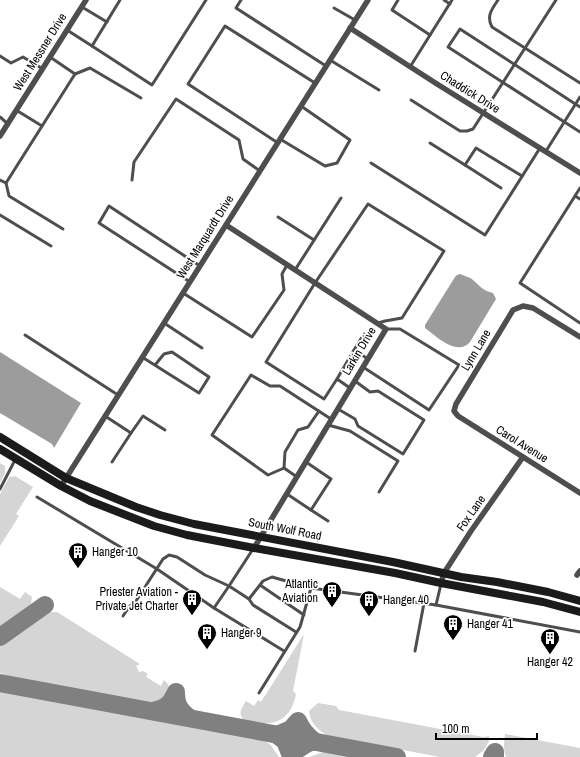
<svg xmlns="http://www.w3.org/2000/svg" width="580" height="757" viewBox="0 0 580 757" font-family="'Archivo Narrow',sans-serif">
	<style>
		.green { fill: #d5d5d5 }
		.water { fill: #9c9c9c }
		.lines { fill: none; stroke-linecap: round; stroke-linejoin: round }
		.taxiway { stroke: #808080; stroke-width: 18 }
		.service { stroke: #4e4e4e; stroke-width: 3 }
		.minor { stroke: #4e4e4e; stroke-width: 5.5 }
		.secondary { stroke: #1b1b1b; stroke-width: 8 }
		.labels { text-anchor: middle; stroke-width: 3.5; stroke-linejoin: round; paint-order: stroke }
		.street-label { font-size: 12px; fill: #000; stroke: #fff }
		.poi-label { font-size: 12px; fill: #000; stroke: #fff; text-anchor: start }
	</style>
	<rect width="100%" height="100%" fill="#fff"/>
	<g class="green">
		<path d="M0,463L5,466V473L0,483Z"/>
		<path d="M10,476L12,477L15,476L33,487L16,514L19,516L0,546V494Z"/>
		<path d="M0,587L20,599L25,592L32,597L31,604L0,627Z"/>
		<path d="M51,612H57L140,664L136,666L139,672L143,671L148,674L146,677L161,686L164,680C177,690 163,702 152,703L8,676L0,673V646L46,614Z"/>
		<path d="M304,634L293,691L296,694C291,719 276,727 251,722C247,721 242,720 241,716C239,711 244,705 246,701L254,706L258,700L261,702Z"/>
		<path d="M0,690L257,738L270,744L279,757H0Z"/>
		<path d="M318,703L336,706L339,710L483,737L489,736V741L484,750L475,757H440L328,736C318,730 310,723 309,711Z"/>
		<path d="M505,734L580,748V757H506C503,749 504,742 505,734Z"/>
		<path d="M326,751L357,757H309Z"/>
	</g>
	<g class="water">
		<path d="M460,274C464,276 470,277 473,280C480,286 483,291 493,293L496,299L470,342C457,357 436,336 425,328V325L455,277L457,275Z"/>
		<path d="M0,352L81,403L54,448L52,444L0,413Z"/>
	</g>
	<g class="lines">
		<g class="taxiway">
			<path d="M0,637L45,605"/>
			<path d="M0,683L397,757"/>
			<path d="M153,711C166,708 170,705 176,692C176,705 180,711 190,718"/>
			<path d="M298,721C302,730 306,735 314,741C304,744 298,748 291,756L285,741L277,735L291,729Z"/>
			<path d="M492,757L495,752V757"/>
		</g>
		<g class="service">
			<path d="M241,0L236,8L326,66"/>
			<path d="M398,0L392,10L430,35"/>
			<path d="M444,0L450,4"/>
			<path d="M498,0C492,9 486,16 492,27L580,83"/>
			<path d="M82,7L107,22"/>
			<path d="M334,8L355,20"/>
			<path d="M67,30L92,46L120,0"/>
			<path d="M92,46L152,85L206,0"/>
			<path d="M0,56L11,63L23,57L43,69"/>
			<path d="M330,60L379,90"/>
			<path d="M410,67L452,0"/>
			<path d="M75,74L90,68L141,98"/>
			<path d="M411,100L460,131H467L473,129L556,0"/>
			<path d="M580,107L460,29L448,47L580,132"/>
			<path d="M16,110L42,126"/>
			<path d="M0,117L8,124"/>
			<path d="M280,139L325,166L337,163L350,140L301,106"/>
			<path d="M278,143L188,84L225,26L315,83"/>
			<path d="M430,143L465,165"/>
			<path d="M546,151L580,97"/>
			<path d="M371,163L485,235L540,148"/>
			<path d="M0,180L6,183L75,74L50,57"/>
			<path d="M132,180L134,162L176,99L239,140L243,159L260,171"/>
			<path d="M6,183L9,196L63,229"/>
			<path d="M501,188L465,165L476,148L522,176"/>
			<path d="M575,196L580,188"/>
			<path d="M580,199L575,196L520,283L580,323"/>
			<path d="M0,215L51,246"/>
			<path d="M278,217L314,240"/>
			<path d="M295,270L341,198"/>
			<path d="M190,282L99,223L109,206L200,266"/>
			<path d="M183,293L252,337L284,290L282,274L287,265"/>
			<path d="M164,323L202,348"/>
			<path d="M25,335L118,395"/>
			<path d="M354,350L364,334"/>
			<path d="M142,357L199,393L209,377L172,352L164,354L155,365"/>
			<path d="M363,367L429,410L459,365L400,329H386"/>
			<path d="M337,379L354,350L368,359"/>
			<path d="M350,388L337,379L324,399L266,362L315,283L368,204L444,251L402,318L385,321L378,323"/>
			<path d="M338,409L355,419L358,426L403,454L424,420L378,391L370,392L355,381"/>
			<path d="M105,416L131,433L112,462"/>
			<path d="M328,425L350,431L398,461L379,492"/>
			<path d="M131,433L143,416L165,430"/>
			<path d="M284,468L285,452L298,430L308,427L319,411"/>
			<path d="M297,477L284,468L268,475L212,435L251,375L270,386H280L331,419"/>
			<path d="M0,489L15,460"/>
			<path d="M287,494L311,510L331,479L306,462"/>
			<path d="M37,497L157,569L214,608L284,651"/>
			<path d="M311,510L328,521"/>
			<path d="M253,549L229,586L249,599L263,581L272,577L311,588L436,605L441,584"/>
			<path d="M260,585L304,615"/>
			<path d="M249,599L253,605L296,632"/>
			<path d="M436,605L580,632"/>
			<path d="M123,616L129,607L136,601L163,559L169,555L177,557L205,575L229,586L214,608"/>
			<path d="M415,651L424,603"/>
			<path d="M259,693L300,627L311,588"/>
		</g>
		<g class="minor">
			<path d="M350,28L437,84L580,173"/>
			<path d="M0,136L86,0"/>
			<path d="M226,225L386,329L254,548"/>
			<path d="M580,337L533,308L523,306L513,310L456,404L454,411L458,416L580,493"/>
			<path d="M61,486L368,0"/>
			<path d="M577,575L580,571"/>
			<path d="M441,583L444,573L471,531L523,457"/>
		</g>
		<g class="secondary">
			<path d="M0,437L66,478L136,507L160,515L194,524L393,562L461,577L497,582L548,592L580,601"/>
			<path d="M0,449L61,486L90,501L154,526L187,535L254,548L395,573L441,583L543,602L580,612"/>
		</g>
	</g>
	<defs>
		<g id="building-pin" transform="scale(1)"><path d="M0 17L-7.5 6A9.5 9.5 0 1 1 7.5 6Z" fill="#000" stroke="#fff"/><path d="M-4-6H4V6H1V3H-1V6H-4ZM-2.5-4.3h1.7v1.8h-1.7ZM.8-4.3h1.7v1.8H.8ZM-2.5-1h1.7V.8h-1.7ZM.8-1h1.7V.8H.8Z" fill="#fff"/></g>
	</defs>
	<g fill-rule="evenodd">
		<use href="#building-pin" x="78" y="552"/>
		<use href="#building-pin" x="332" y="591"/>
		<use href="#building-pin" x="192" y="599"/>
		<use href="#building-pin" x="369" y="600"/>
		<use href="#building-pin" x="453" y="624"/>
		<use href="#building-pin" x="207" y="633"/>
		<use href="#building-pin" x="550" y="638"/>
	</g>
	<g class="labels">
		<g class="street-label">
			<text transform="translate(40 52) rotate(-58)" y="4">West Messner Drive</text>
			<text transform="translate(470 92) rotate(32)" y="4">Chaddick Drive</text>
			<text transform="translate(205 237) rotate(-58)" y="4">West Marquardt Drive</text>
			<text transform="translate(476 350) rotate(-59)" y="4">Lynn Lane</text>
			<text transform="translate(359 351) rotate(-59)" y="4">Larkin Drive</text>
			<text transform="translate(522 444) rotate(32)" y="4">Carol Avenue</text>
			<text transform="translate(471 513) rotate(-55)" y="4">Fox Lane</text>
			<text transform="translate(285 529) rotate(11)" y="4">South Wolf Road</text>
		</g>
		<g class="poi-label">
			<text x="92" y="556">Hanger 10</text>
			<text x="318" y="588" text-anchor="end">Atlantic<tspan x="318" dy="14">Aviation</tspan></text>
			<text x="178" y="596" text-anchor="end">Priester Aviation -<tspan x="178" dy="14">Private Jet Charter</tspan></text>
			<text x="383" y="604">Hanger 40</text>
			<text x="467" y="628">Hanger 41</text>
			<text x="221" y="637">Hanger 9</text>
			<text x="550" y="666" text-anchor="middle">Hanger 42</text>
		</g>
	</g>
	<path d="M436 733v6h101v-6" fill="none" stroke="#000000" stroke-width="2"/>
	<text x="442" y="733" font-size="12" fill="#000000" stroke="#ffffff" stroke-width="3" paint-order="stroke">100 m</text>
</svg>
